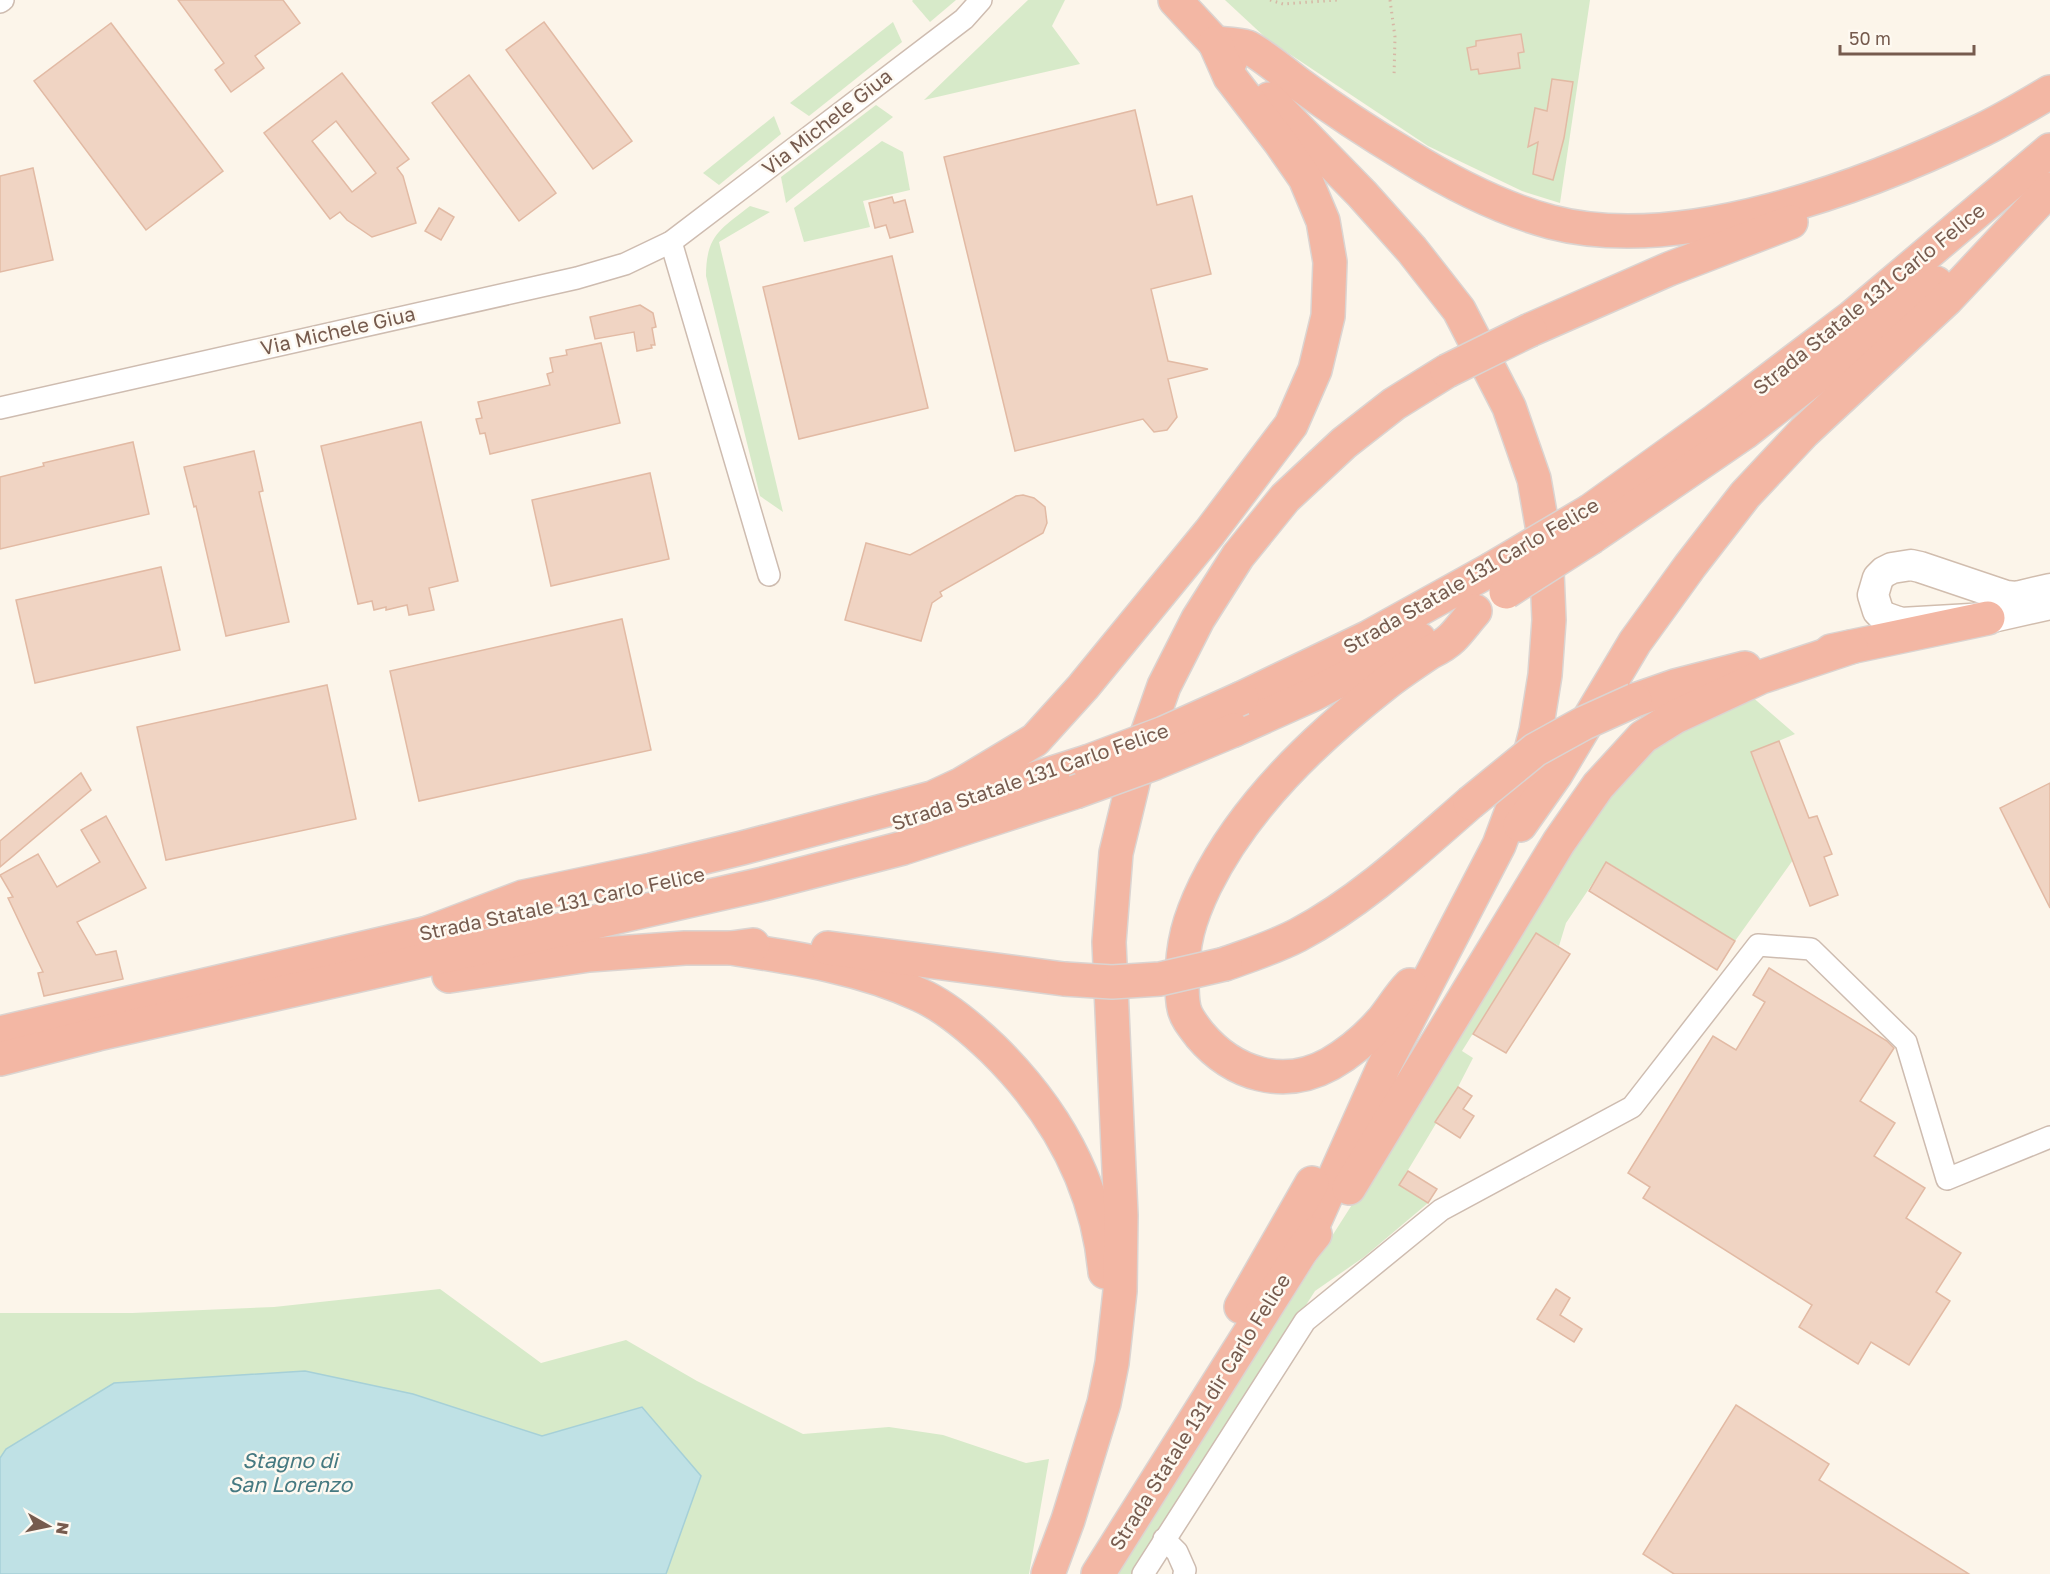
<svg xmlns="http://www.w3.org/2000/svg" width="2050" height="1574" viewBox="0 0 2050 1574" font-family="'Golos Text',sans-serif">
	<style>
		.green { fill: #d7eac9 }
		.water { fill: #bfe1e5; stroke: #a6d0d7; stroke-width: 1.5 }
		.building { fill: #f0d4c3; stroke: #e2baa4; stroke-width: 1.5; fill-rule: evenodd }
		.lines { fill: none; stroke-linecap: round; stroke-linejoin: round }
		.street-casing { stroke: #cebcb0; stroke-width: 24 }
		.secondary-casing { stroke: #d1bdae; stroke-width: 33 }
		.highway-casing { stroke: #dbd4d1; stroke-width: 36 }
		.path { stroke: #d6b7a5; stroke-width: 3; stroke-dasharray: 1.5 4.5; stroke-linecap: butt }
		.street { stroke: #fff; stroke-width: 21 }
		.secondary { stroke: #fff; stroke-width: 30 }
		.highway { stroke: #f3b7a4; stroke-width: 33 }
		.highway-bridge-casing { stroke: #dbd4d1; stroke-width: 36; stroke-linecap: butt }
		.highway-bridge { stroke: #f3b7a4; stroke-width: 33 }
		.labels { text-anchor: middle; stroke-width: 5; stroke-linejoin: round; paint-order: stroke }
		.street-label { font-size: 20px; fill: #765b4e; stroke: #fef9f1 }
		.water-label { font-size: 21px; font-style: italic; fill: #457981; stroke: #fef9f1 }
	</style>
	<rect width="100%" height="100%" fill="#fcf5ea"/>
	<g class="green">
		<path d="M913,0H956L930,22L912,1Z"/>
		<path d="M1028,0H1065L1052,26L1080,64L924,100Z"/>
		<path d="M1225,0H1590L1560,203L1522,191L1428,146L1267,39Z"/>
		<path d="M893,22L902,42L809,116L790,103Z"/>
		<path d="M876,105L893,117L786,203L781,177Z"/>
		<path d="M774,116L781,134L719,185L703,173Z"/>
		<path d="M882,141L903,152L910,190L863,201L870,227L804,242L794,208Z"/>
		<path d="M750,206L770,212L719,242L783,512L760,496L706,276C706,235 721,229 750,206Z"/>
		<path d="M1750,695L1795,734L1751,753L1793,860L1735,941L1607,862L1566,923L1559,946L1536,933L1462,1051L1473,1058L1458,1087L1399,1185L1428,1203L1364,1257L1315,1291L1133,1574H1116L1394,1139L1604,801L1653,747Z"/>
		<path d="M440,1289L541,1363L626,1340L697,1381L803,1434L889,1427L943,1435L1026,1463L1049,1459L1029,1574H0V1313H132L274,1307Z"/>
	</g>
	<path class="water" d="M305,1371L413,1394L542,1436L642,1407L701,1476L666,1574H0V1458L6,1449L114,1383Z"/>
	<g class="building">
		<path d="M178,0H283L300,23L255,56L264,68L231,92L215,70L224,63Z"/>
		<path d="M544,22L632,141L593,169L506,50Z"/>
		<path d="M111,23L223,171L146,230L34,81Z"/>
		<path d="M1521,34L1524,52L1518,53L1520,68L1479,74L1478,69L1471,70L1467,48L1476,46V41Z"/>
		<path d="M342,73L409,159L397,168L403,176L416,223L372,237L347,220L340,212L330,219L264,133ZM336,121L376,173L352,192L312,141Z"/>
		<path d="M469,75L556,193L519,221L432,103Z"/>
		<path d="M1552,79L1573,82L1564,138L1553,180L1533,174L1538,142L1528,147L1535,108L1547,111Z"/>
		<path d="M1135,110L1157,205L1192,196L1211,274L1151,289L1168,361L1208,369L1168,379L1177,417L1167,430L1154,432L1143,419L1015,451L944,157Z"/>
		<path d="M33,168L53,260L0,272V176Z"/>
		<path d="M892,197L894,203L905,200L913,232L890,238L886,225L875,228L869,203Z"/>
		<path d="M439,208L454,217L441,240L425,231Z"/>
		<path d="M892,256L928,408L799,439L763,287Z"/>
		<path d="M640,305L653,313L656,327L652,328L655,345H651L652,348L637,351L634,332L595,339L590,317Z"/>
		<path d="M601,343L620,423L490,454L485,433L480,434L476,419L482,418L478,402L550,385L547,374L553,372L550,358L567,355L566,350Z"/>
		<path d="M421,422L458,581L429,588L434,610L409,615L407,605L386,610V607L374,610L372,601L358,604L321,446Z"/>
		<path d="M133,442L149,514L0,549V477L44,466L43,463Z"/>
		<path d="M254,451L263,491L259,492L289,622L226,636L196,506L194,507L184,467Z"/>
		<path d="M650,473L669,559L551,586L532,500Z"/>
		<path d="M1023,495L1034,498L1045,507L1047,523L1043,533L940,592L942,596L932,603L921,641L845,620L866,543L910,555L1016,496Z"/>
		<path d="M161,567L180,650L35,683L16,600Z"/>
		<path d="M622,619L651,750L419,801L390,671Z"/>
		<path d="M327,685L356,819L166,860L137,727Z"/>
		<path d="M1779,741L1809,818L1817,816L1832,854L1824,857L1838,895L1810,906L1751,752Z"/>
		<path d="M81,773L91,790L0,867V841Z"/>
		<path d="M2050,783V908L2000,808Z"/>
		<path d="M106,816L146,888L77,922L96,955L116,951L123,979L44,996L38,973L43,972L8,898L13,897L0,875L38,854L57,887L100,862L81,830Z"/>
		<path d="M1606,862L1735,941L1717,970L1589,891Z"/>
		<path d="M1536,933L1570,954L1506,1053L1473,1034Z"/>
		<path d="M1769,968L1887,1041L1894,1048L1860,1101L1895,1123L1874,1156L1925,1188L1906,1218L1961,1253L1936,1292L1950,1301L1909,1365L1871,1342L1858,1364L1799,1327L1812,1305L1643,1198L1650,1187L1628,1173L1713,1036L1736,1050L1765,1002L1753,995Z"/>
		<path d="M1458,1087L1472,1096L1463,1109L1474,1116L1460,1138L1435,1122Z"/>
		<path d="M1408,1171L1437,1189L1428,1203L1399,1185Z"/>
		<path d="M1556,1289L1570,1298L1560,1315L1582,1329L1574,1342L1537,1319Z"/>
		<path d="M1736,1405L1829,1464L1819,1480L1969,1574H1674L1643,1554Z"/>
	</g>
	<g class="lines">
		<g class="street-casing">
			<g id="street">
				<path d="M0,2L3,0"/>
				<path d="M671,242L769,575"/>
				<path d="M0,408L577,278L625,264L671,242L964,19L981,0"/>
				<path d="M1164,1539L1177,1552L1185,1570L1184,1574"/>
				<path d="M1143,1574L1305,1321L1441,1210L1632,1107L1758,945L1811,949L1906,1042L1947,1179L2050,1137"/>
			</g>
		</g>
		<g class="secondary-casing">
			<path id="secondary" d="M2050,589L2016,597L2006,596L1920,567L1911,565L1892,568L1884,572L1878,578L1873,595L1878,611L1884,617L1901,623L1988,618L2050,604"/>
		</g>
		<g class="highway-casing">
			<g id="highway">
				<path d="M1175,0L1231,60"/>
				<path d="M1215,43C1225,44 1238,44 1247,47C1258,51 1288,76 1299,84C1334,110 1369,133 1406,155C1451,183 1499,208 1551,222C1681,256 1865,187 1982,130C2005,119 2028,105 2050,92"/>
				<path d="M1269,99L1362,194L1412,250L1459,310L1509,407L1534,479L1546,548L1549,620L1545,675L1536,731L1524,778L1499,845L1384,1066L1302,1250"/>
				<path d="M1530,330L1669,269L1791,222"/>
				<path d="M1590,511L1715,421L1852,317L2050,150"/>
				<path d="M1592,537L1744,433L1936,283"/>
				<path d="M1831,651L1988,618"/>
				<path d="M1242,698L1369,637L1490,570"/>
				<path d="M1635,700L1675,686L1745,668"/>
				<path d="M1234,730L1314,694L1419,639"/>
				<path d="M952,805L1087,762"/>
				<path d="M1520,825L1556,774L1635,642L1690,566L1745,495L1804,432L1947,299L2050,189"/>
				<path d="M425,934L523,897L651,870L742,848L932,798L962,784L1035,740L1083,687L1210,532L1291,425L1315,370L1328,316L1330,262L1323,221L1305,178L1280,142L1230,77L1215,43"/>
				<path d="M731,948C795,958 860,967 920,995C947,1007 972,1029 993,1049C1055,1110 1097,1184 1105,1272"/>
				<path d="M828,948L1064,979"/>
				<path d="M1225,964C1250,955 1275,947 1298,935C1362,901 1416,850 1470,803"/>
				<path d="M449,976L589,955L685,948H731L753,945"/>
				<path d="M1410,985C1399,996 1392,1009 1382,1021C1367,1038 1349,1053 1330,1064C1283,1090 1233,1074 1200,1035C1194,1027 1186,1018 1184,1008C1182,1000 1182,990 1182,981C1182,944 1189,919 1205,886C1245,805 1315,739 1385,684C1399,673 1414,663 1429,653C1437,649 1446,644 1452,638C1460,630 1467,620 1475,611"/>
				<path d="M0,1033L445,929"/>
				<path d="M0,1059L98,1034L763,884L903,848L1075,792"/>
				<path d="M1349,1188L1559,842L1598,786L1643,737L1675,717L1761,677L1851,647"/>
				<path d="M1241,1307L1312,1183"/>
				<path d="M1048,1574L1068,1520L1104,1403L1112,1363L1120,1291L1121,1215L1109,942L1116,853L1140,754L1164,686L1198,619L1238,556L1285,498L1344,443L1394,404L1447,371"/>
				<path d="M1098,1574L1302,1250L1315,1234"/>
			</g>
		</g>
		<g class="path">
			<path d="M1270,0L1283,4L1337,0"/>
			<path d="M1390,0L1395,37L1394,77"/>
		</g>
		<use href="#street" class="street"/>
		<use href="#secondary" class="secondary"/>
		<use href="#highway" class="highway"/>
		<g class="highway-bridge-casing">
			<g id="highway-bridge">
				<path d="M1447,371L1530,330"/>
				<path d="M1490,570L1590,511"/>
				<path d="M1506,592L1592,537"/>
				<path d="M1087,762L1164,733L1242,698"/>
				<path d="M1075,792L1155,763L1234,730"/>
				<path d="M1470,803L1535,750L1584,723L1635,700"/>
				<path d="M1064,979L1112,982L1160,979L1225,964"/>
			</g>
		</g>
		<use href="#highway-bridge" class="highway-bridge"/>
	</g>
	<g class="labels">
		<g class="street-label">
			<text transform="translate(827 122) rotate(-38)" y="7">Via Michele Giua</text>
			<text transform="translate(1869 299) rotate(-39)" y="7">Strada Statale 131 Carlo Felice</text>
			<text transform="translate(338 331) rotate(-13)" y="7">Via Michele Giua</text>
			<text transform="translate(1471 576) rotate(-30)" y="7">Strada Statale 131 Carlo Felice</text>
			<text transform="translate(1030 777) rotate(-19)" y="7">Strada Statale 131 Carlo Felice</text>
			<text transform="translate(562 904) rotate(-12)" y="7">Strada Statale 131 Carlo Felice</text>
			<text transform="translate(1200 1412) rotate(-58)" y="7">Strada Statale 131 dir Carlo Felice</text>
		</g>
		<g class="water-label">
			<text x="290" y="1468">Stagno di<tspan x="290" dy="24">San Lorenzo</tspan></text>
		</g>
	</g>
	<g transform="translate(48 1526) rotate(99)" stroke="#fef9f1" stroke-width="4.5" paint-order="stroke">
	<path d="M0-4.5L10 22L0 15L-10 22Z" fill="#765b4e"/>
	<text y="-9" font-size="16" font-weight="bold" text-anchor="middle" fill="#765b4e">N</text>
	</g>
	<path d="M1840 45v9h134v-9" fill="none" stroke="#765b4e" stroke-width="3"/>
	<text x="1849" y="45" font-size="18" fill="#765b4e" stroke="#fef9f1" stroke-width="4.5" paint-order="stroke">50 m</text>
</svg>
